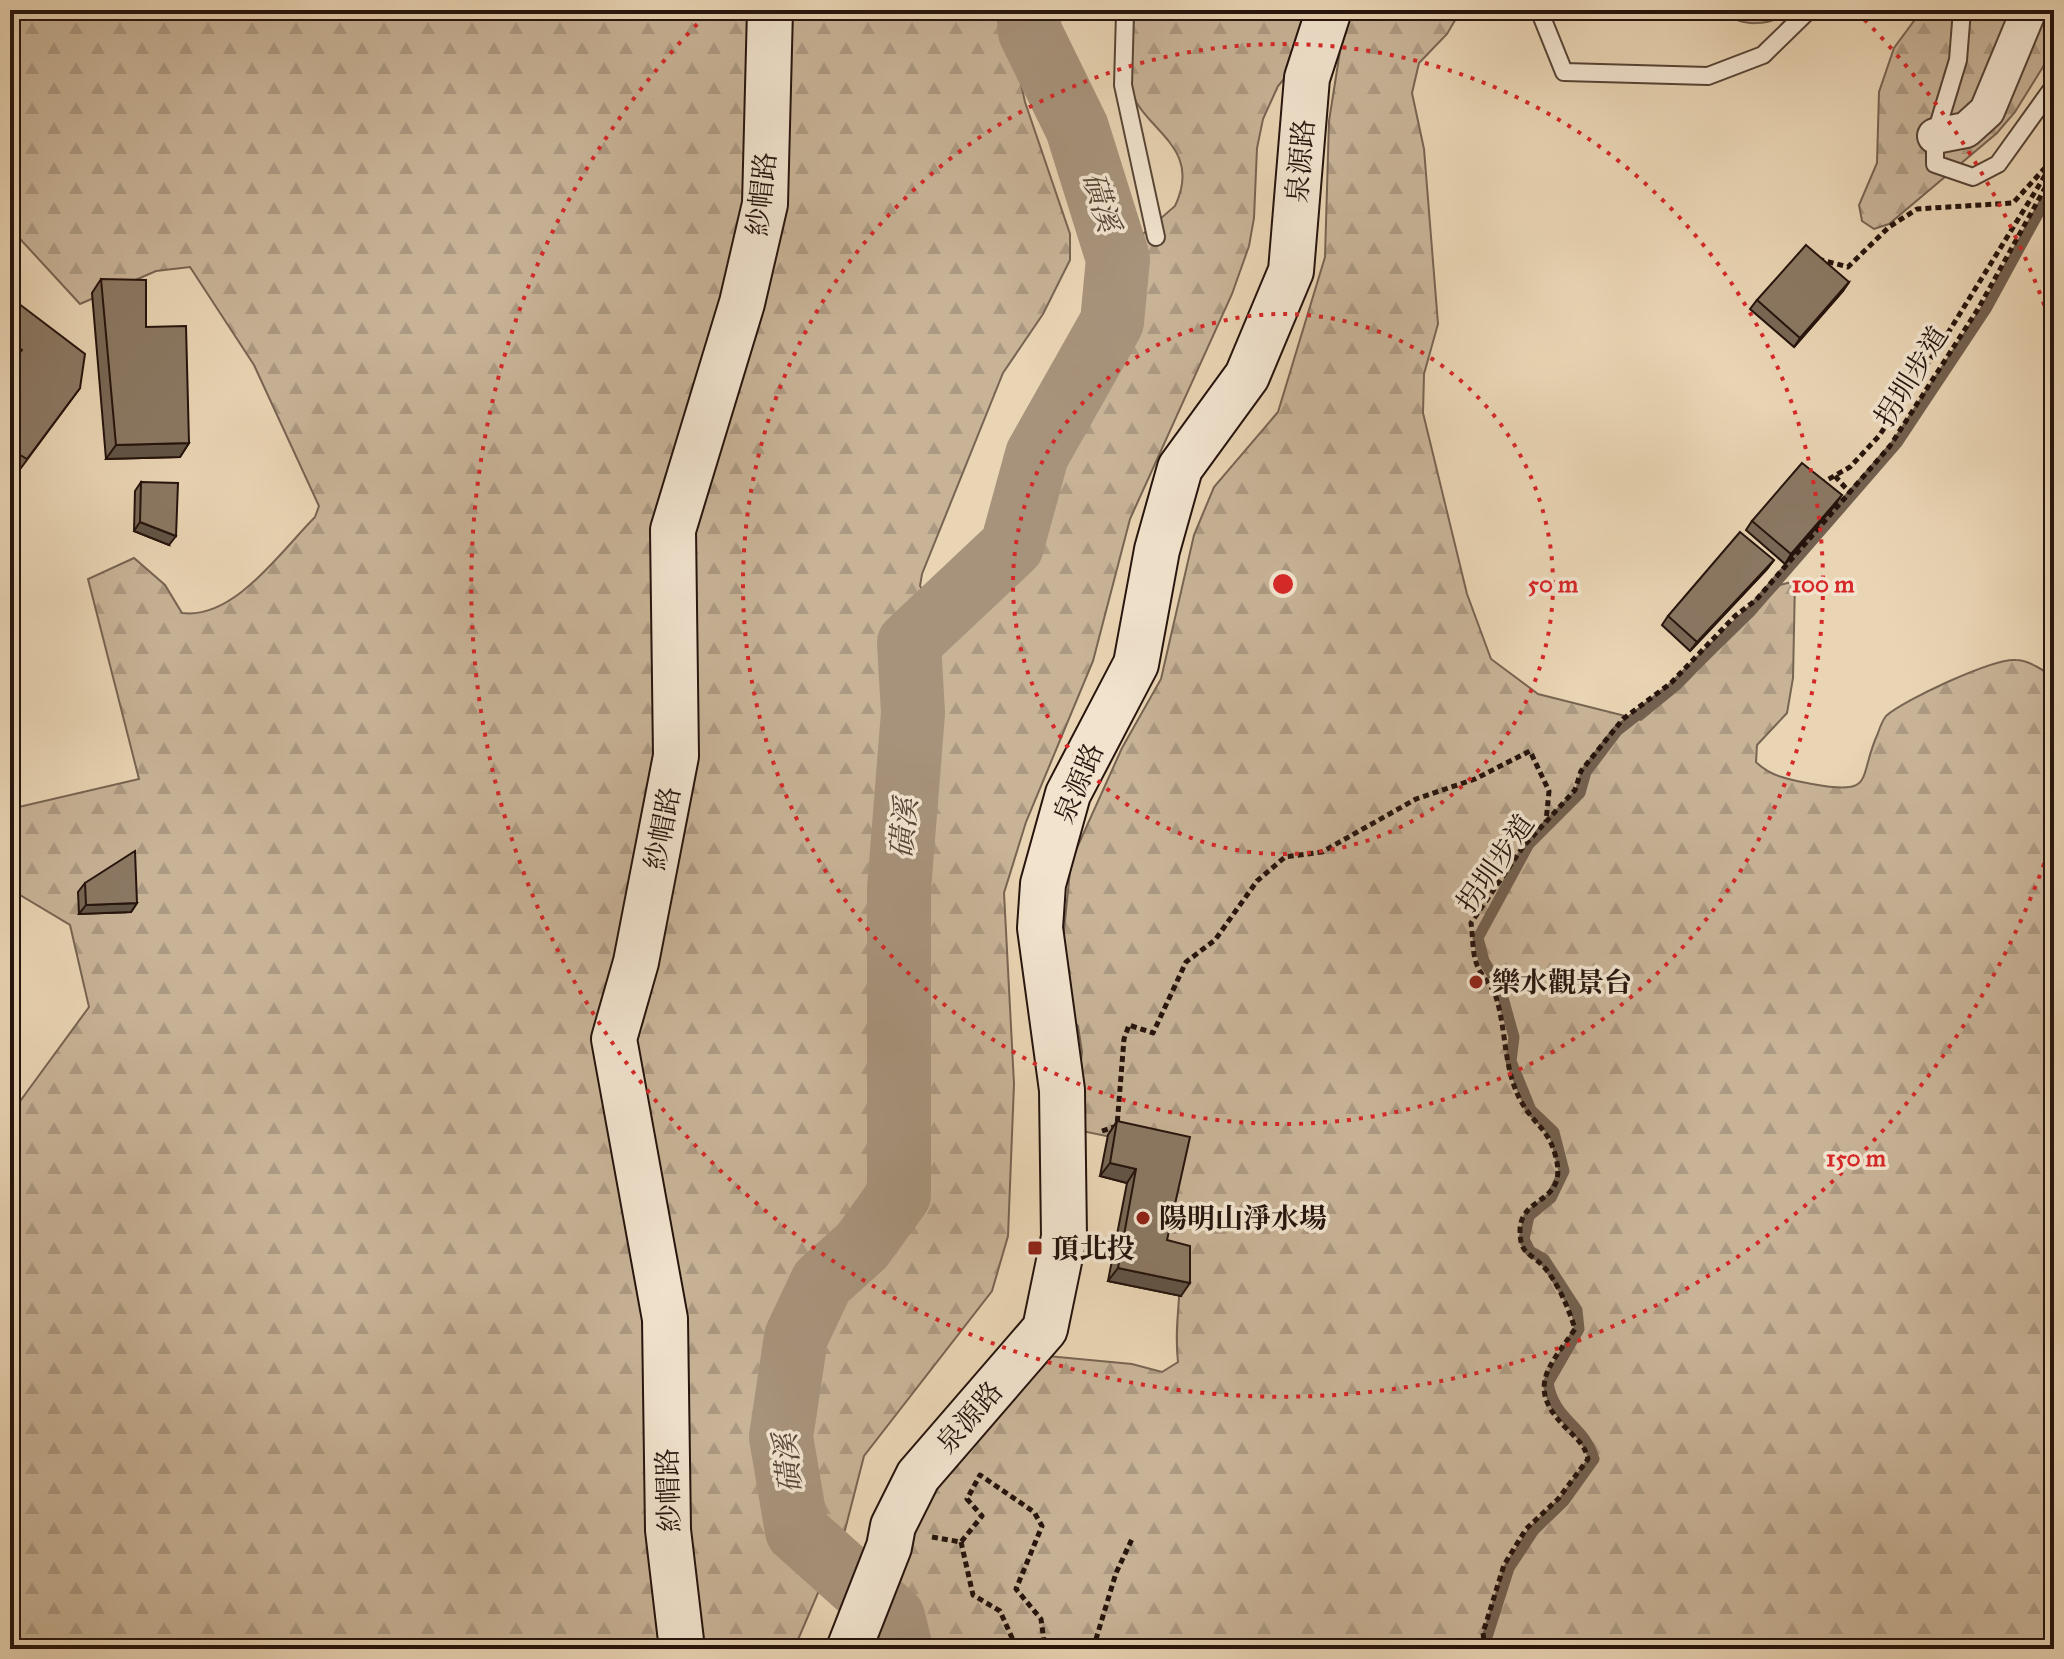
<svg xmlns="http://www.w3.org/2000/svg" width="2064" height="1659" viewBox="0 0 2064 1659" font-family="'IM FELL Great Primer','Noto Serif TC',serif">
	<style>
		.forest { fill: url(#forest-firs); stroke: #776452; stroke-width: 2 }
		.lines { fill: none; stroke-linecap: round; stroke-linejoin: round }
		.stream { stroke: #73604f; stroke-width: 11 }
		.river { stroke: #a7937b; stroke-width: 64 }
		.lane-casing { stroke: #574436; stroke-width: 20 }
		.street-casing { stroke: #574436; stroke-width: 38 }
		.secondary-casing { stroke: #26140d; stroke-width: 48 }
		.path { stroke: #26140d; stroke-width: 5; stroke-dasharray: 6 4; stroke-linecap: butt }
		.lane { stroke: #f1e3ce; stroke-width: 16 }
		.street { stroke: #f1e3ce; stroke-width: 34 }
		.secondary { stroke: #f1e3ce; stroke-width: 44 }
		.wall { fill: #786755; stroke: #26140d; stroke-width: 2 }
		.shaded-wall { fill: #615445; stroke: #26140d; stroke-width: 2 }
		.building { fill: #8b7863; stroke: #26140d; stroke-width: 2 }
		.ring { fill: none; stroke: #d62828; stroke-width: 4; stroke-dasharray: 4 8 }
		.poi-dot { fill: #8f2418; stroke: #f1e3ce; stroke-width: 3 }
		.labels { text-anchor: middle; stroke-width: 7; stroke-linejoin: round; paint-order: stroke }
		.street-label { font-size: 28px; fill: #26140d; stroke: #f1e3ce }
		.poi-label { font-size: 28px; font-weight: bold; fill: #26140d; stroke: #f1e3ce; text-anchor: start }
		.water-label { font-size: 30px; font-style: italic; fill: #5a4739; stroke: #f1e3ce }
		.centre { fill: #d62828; stroke: #f1e3ce; stroke-width: 4 }
		.ring-label { font-size: 24px; text-anchor: middle; font-weight: bold; fill: #d62828; stroke: #f1e3ce; stroke-width: 7; stroke-linejoin: round; paint-order: stroke }
	</style>
	<defs>
		<pattern id="forest-firs" width="22" height="20" patternUnits="userSpaceOnUse" patternTransform="scale(2)"><rect width="22" height="20" fill="#c8b397"/><path d="M5 1l3.5 6h-7zM16 11l3.5 6h-7z" fill="#ac9981"/></pattern>
	</defs>
	<rect width="100%" height="100%" fill="#e9d4b3"/>
	<filter id="stains"><feTurbulence type="fractalNoise" baseFrequency=".0025" numOctaves="4"/><feColorMatrix values="0 0 0 0 .2 0 0 0 0 .09 0 0 0 0 .02 0 0 0 .5 -.17"/></filter>
	<radialGradient id="worn" r=".72"><stop offset=".6" stop-color="#630" stop-opacity="0"/><stop offset="1" stop-color="#630" stop-opacity=".3"/></radialGradient>
	<g class="forest">
		<path d="M10,10H1005L1025,102L1070,234V260L1043,314L1003,373L922,574L920,586L927,595C943,592 954,578 966,567C1047,495 1063,385 1092,285L1105,267L1175,206C1204,145 1142,131 1129,86C1123,66 1130,37 1133,17L1139,10H1318L1300,60L1278,86L1263,119L1257,148L1254,218L1249,246L1232,294L1130,519L1093,661L1026,822L1004,893L1014,1084L1008,1236L992,1291L864,1456L845,1530L794,1649H10V1115L89,1007L70,925L10,889V809L139,779L88,579L134,558L165,585L182,613C234,620 281,551 315,517L319,506L254,365L190,267L156,271L80,304L10,228Z"/>
		<path d="M1352,10H1461L1447,34L1419,63L1412,93L1424,149L1438,324L1424,374L1423,413L1467,594L1491,659L1538,694L1641,720L1680,688L1780,585L1795,581L1793,678L1787,713L1757,745L1756,762C1771,777 1791,780 1812,784C1877,796 1857,779 1878,733C1880,727 1883,720 1886,716C1904,700 1993,658 2016,660C2028,660 2046,671 2054,679V1649H868L917,1513L1037,1355L1132,1364L1162,1372L1178,1362C1174,1327 1181,1295 1181,1260L1158,1253L1180,1151L1072,1129L1082,1052L1078,1026L1063,1009L1061,960L1071,861L1122,748L1161,679L1194,535L1214,487L1278,412L1325,257L1329,121L1340,51Z"/>
		<path d="M1721,10H1790C1771,27 1740,28 1721,10Z"/>
		<path d="M1918,10H2054V49L2015,112L1997,133L1889,224L1874,229L1862,221L1859,205L1877,163L1879,92L1894,48L1919,14Z"/>
	</g>
	<g class="lines">
		<path class="stream" d="M1487,1649V1637L1509,1568L1534,1530L1564,1501L1594,1459C1584,1424 1555,1422 1548,1383L1579,1329L1577,1310L1544,1259L1530,1251L1524,1239L1529,1216L1551,1198L1564,1171L1554,1132L1531,1110L1511,1061L1514,1037L1500,987L1484,961L1478,938L1529,844L1580,793L1586,772L1617,731L1672,688L1751,611L1897,443L1986,309L2044,203"/>
		<path class="river" d="M901,1649L893,1617L797,1531L781,1437L796,1337L822,1282L862,1246L899,1195V889L913,713L909,643L1012,546L1037,455L1112,322L1118,259L1077,128L1030,32L1028,10"/>
		<g class="lane-casing">
			<g id="lane">
				<path d="M1128,10L1125,13L1123,85L1156,237"/>
				<path d="M1539,10L1564,72L1708,76L1763,55L1809,10"/>
				<path d="M1962,10L1958,60L1935,136V164L1973,177L1998,164L2054,86"/>
			</g>
		</g>
		<g class="street-casing">
			<path id="street" d="M1935,136L1966,130L1987,111L2029,10"/>
		</g>
		<g class="secondary-casing">
			<g id="secondary">
				<path d="M682,1649L668,1530L665,1319L614,1039L636,962L676,756L673,530L742,303L765,204L770,10"/>
				<path d="M849,1649L889,1547L893,1526L918,1476L1045,1329L1064,1237L1062,1090L1040,928L1043,884L1068,794L1136,664L1157,550L1180,468L1247,376L1291,271L1307,78L1329,10"/>
			</g>
		</g>
		<g class="path">
			<path d="M1818,259L1848,267L1889,227L1917,209L2013,203L2054,158"/>
			<path d="M1835,476L1850,493"/>
			<path d="M1820,484L1850,467L1879,436L1948,333L2054,161"/>
			<path d="M1102,1131L1117,1126L1124,1039L1129,1025L1153,1033L1186,962L1215,940L1257,881L1285,857L1322,852L1416,799L1475,779L1530,751L1549,791L1546,822"/>
			<path d="M932,1537L961,1542L982,1516L967,1499L980,1475L1034,1512L1042,1526L1016,1589L1041,1619L1045,1649"/>
			<path d="M961,1542L973,1595L1000,1611L1017,1649"/>
			<path d="M1093,1649L1116,1573L1132,1539"/>
			<path d="M1485,1649L1483,1633L1504,1565L1526,1529L1558,1499L1588,1459C1585,1445 1576,1438 1566,1428C1526,1388 1548,1368 1575,1329C1569,1309 1556,1278 1541,1264C1527,1251 1520,1253 1520,1230C1521,1194 1570,1205 1555,1154C1548,1129 1534,1124 1522,1103C1503,1070 1507,1032 1496,997C1492,985 1481,976 1477,965C1472,953 1473,935 1471,923L1523,847L1575,790L1581,771L1623,719L1671,683L1735,616L1756,600L1890,446L1978,309L2050,179L2054,165"/>
		</g>
		<use href="#lane" class="lane"/>
		<use href="#street" class="street"/>
		<use href="#secondary" class="secondary"/>
	</g>
	<g class="wall">
		<path d="M101,279L146,327L189,443L180,457L106,459L92,293Z"/>
		<path d="M1849,282L1843,291L1794,347L1750,309L1757,300Z"/>
		<path d="M10,297L80,388L18,472L10,468V365L12,363L10,361Z"/>
		<path d="M141,482L169,545L134,531L135,491Z"/>
		<path d="M1836,504L1785,564L1746,530L1752,521Z"/>
		<path d="M1774,560L1767,569L1690,651L1662,625L1668,616Z"/>
		<path d="M85,883L137,903L131,912L79,914L78,892Z"/>
		<path d="M1117,1121L1167,1240L1181,1296L1108,1281L1127,1183L1100,1176L1108,1135Z"/>
	</g>
	<g class="shaded-wall">
		<path d="M1849,282L1843,291L1794,347L1800,338Z"/>
		<path d="M189,443L180,457L106,459L116,445Z"/>
		<path d="M1842,495L1836,504L1785,564L1791,554Z"/>
		<path d="M140,522L176,536L169,545L134,531Z"/>
		<path d="M1774,560L1767,569L1690,651L1697,642Z"/>
		<path d="M137,903L131,912L79,914L86,905Z"/>
		<path d="M1110,1163L1136,1169L1127,1183L1100,1176Z"/>
		<path d="M1118,1268L1190,1283L1181,1296L1108,1281Z"/>
	</g>
	<g class="building">
		<path d="M1806,245L1849,282L1800,338L1757,300Z"/>
		<path d="M101,279L146,280V327L186,326L189,443L116,445Z"/>
		<path d="M10,297L85,354L80,388L27,459L10,449V365L22,350L10,342Z"/>
		<path d="M1802,463L1842,495L1791,554L1752,521Z"/>
		<path d="M141,482L178,483L176,536L140,522Z"/>
		<path d="M1740,532L1774,560L1697,642L1668,616Z"/>
		<path d="M135,851L137,903L86,905L85,883Z"/>
		<path d="M1117,1121L1190,1137L1167,1240L1190,1246V1283L1118,1268L1136,1169L1110,1163Z"/>
	</g>
	<g class="ring">
		<circle cx="1283" cy="584" r="270"/>
		<circle cx="1283" cy="584" r="540"/>
		<path d="M2052 841A811 811 0 1 1 710 11M1856 11A811 811 0 0 1 2052 327"/>
	</g>
	<g class="poi-dot">
		<circle cx="1476" cy="982" r="8"/>
		<circle cx="1143" cy="1218" r="8"/>
		<rect x="1027" y="1240" width="16" height="16" rx="4"/>
	</g>
	<g class="labels">
		<g class="street-label">
			<text transform="translate(1300 161) rotate(-85)" y="10">泉源路</text>
			<text transform="translate(761 194) rotate(-84)" y="10">紗帽路</text>
			<text transform="translate(1911 376) rotate(-58)" y="10">拐圳步道</text>
			<text transform="translate(1078 783) rotate(-67)" y="10">泉源路</text>
			<text transform="translate(662 828) rotate(-79)" y="10">紗帽路</text>
			<text transform="translate(1495 863) rotate(-55)" y="10">拐圳步道</text>
			<text transform="translate(969 1417) rotate(-49)" y="10">泉源路</text>
			<text transform="translate(668 1490) rotate(-92)" y="10">紗帽路</text>
		</g>
		<g class="poi-label">
			<text x="1492" y="992">樂水觀景台</text>
			<text x="1159" y="1228">陽明山淨水場</text>
			<text x="1051" y="1258">頂北投</text>
		</g>
		<g class="water-label">
			<text transform="translate(1101 202) rotate(73)" y="10">磺溪</text>
			<text transform="translate(904 828) rotate(-85)" y="10">磺溪</text>
			<text transform="translate(788 1463) rotate(-96)" y="10">磺溪</text>
		</g>
	</g>
	<circle cx="1283" cy="584" r="12" class="centre"/>
	<g class="ring-label">
		<text x="1553" y="592">50 m</text>
		<text x="1823" y="592">100 m</text>
		<text x="1856" y="1166">150 m</text>
	</g>
	<rect width="2064" height="1659" fill="none" stroke="#e9d4b3" stroke-width="40"/>
	<rect x="12" y="12" width="2040" height="1635" fill="none" stroke="#26140d" stroke-width="4"/>
	<rect x="20" y="20" width="2024" height="1619" fill="none" stroke="#26140d" stroke-width="2"/>
	<rect width="100%" height="100%" filter="url(#stains)"/>
	<rect width="100%" height="100%" fill="url(#worn)"/>
</svg>
